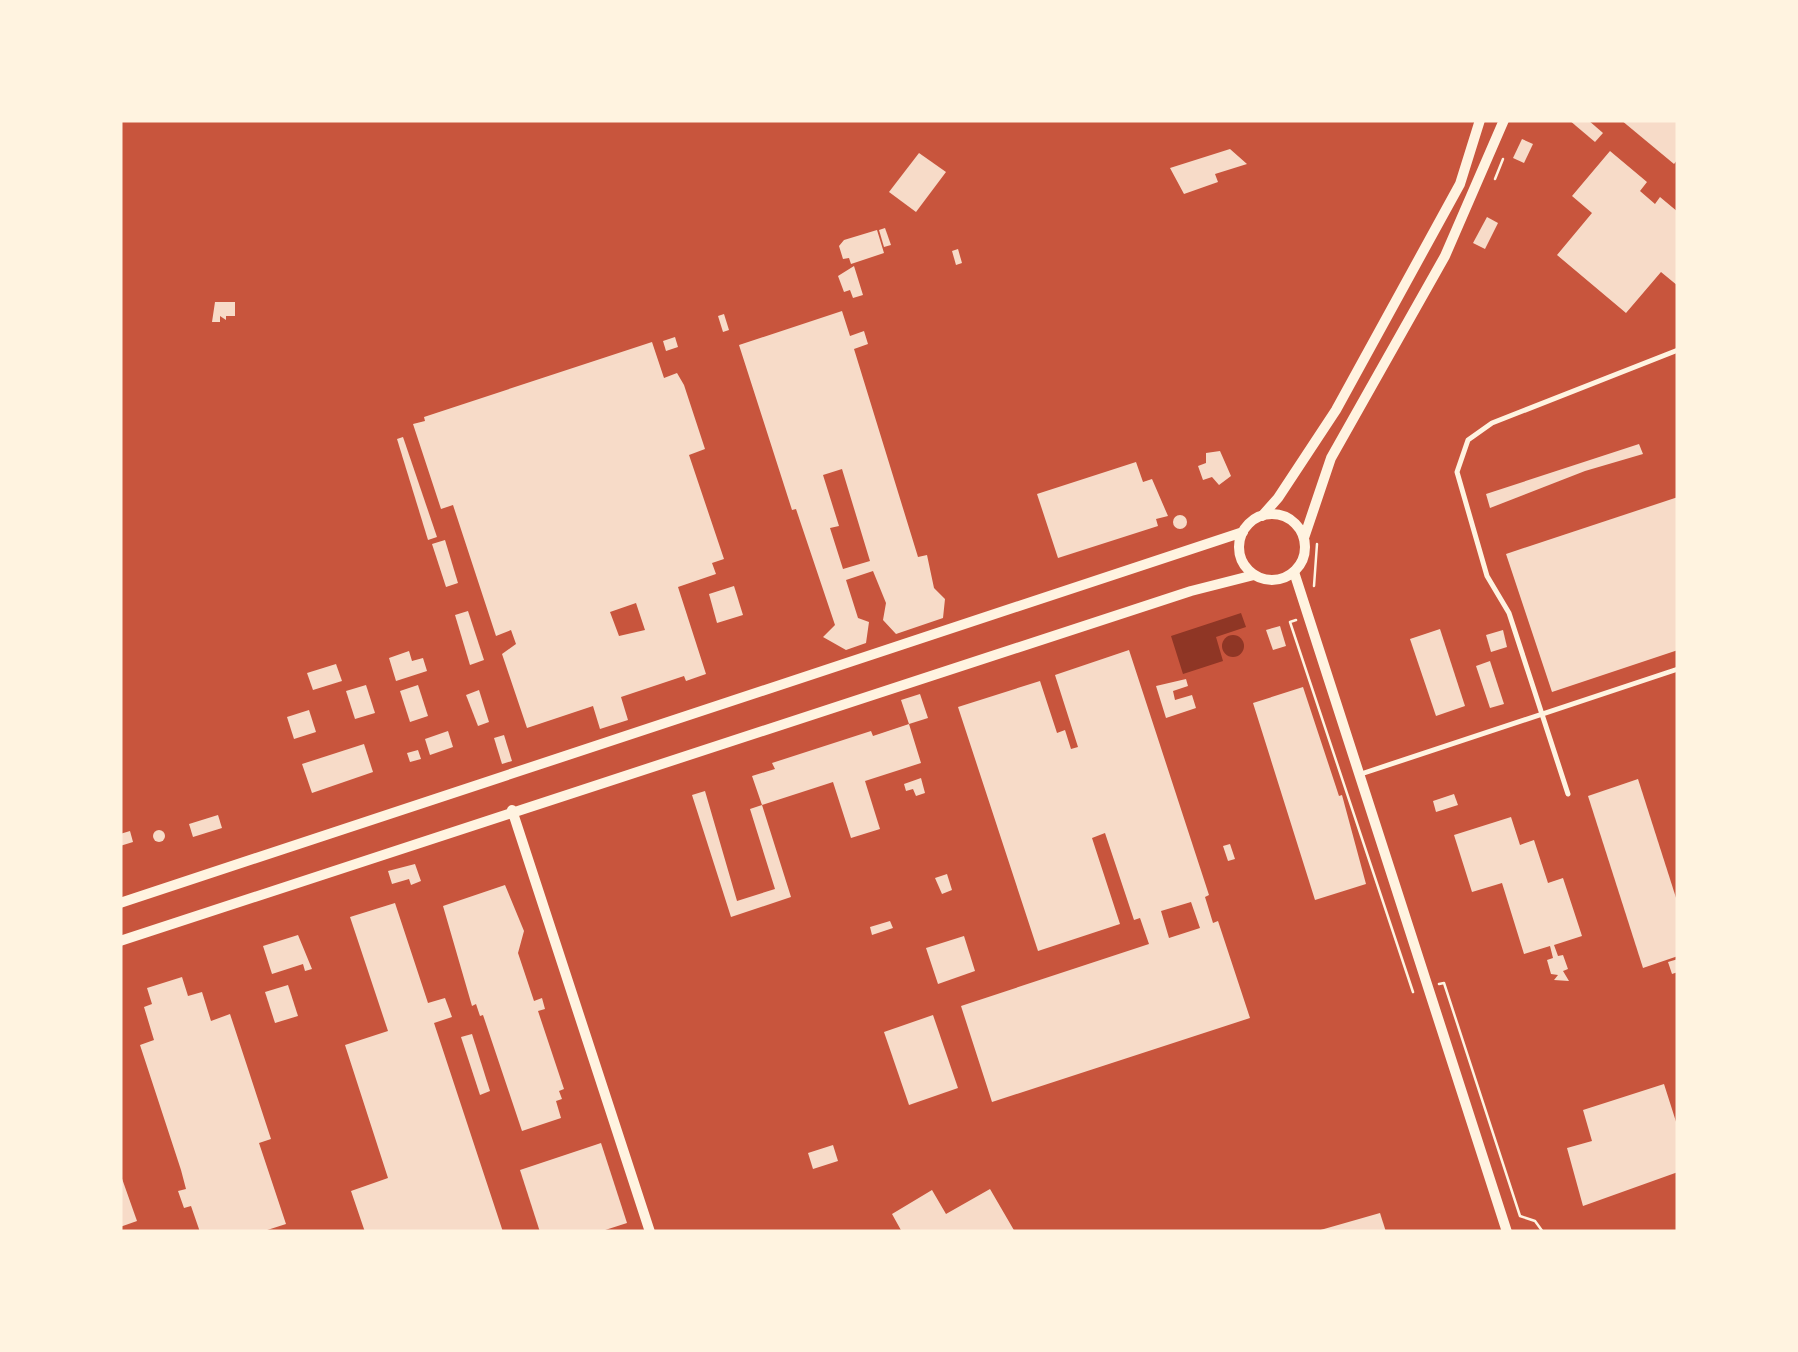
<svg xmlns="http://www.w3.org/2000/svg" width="1798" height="1352" viewBox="0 0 1798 1352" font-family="'Sofia Sans Condensed',sans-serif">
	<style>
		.water { fill: #8f3625 }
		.building { fill: #f7dbc8; fill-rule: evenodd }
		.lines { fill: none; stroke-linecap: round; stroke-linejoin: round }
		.path { stroke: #fff3e0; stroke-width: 2.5 }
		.service { stroke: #fff3e0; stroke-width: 5 }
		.minor { stroke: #fff3e0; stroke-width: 10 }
	</style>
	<rect width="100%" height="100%" fill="#c8553d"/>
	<g class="water">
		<path d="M1241,613L1246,627L1216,637L1223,661L1183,674L1171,636Z"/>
		<circle cx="1233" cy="646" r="11"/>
	</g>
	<g class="building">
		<path d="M1569,120H1588L1603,133L1595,142Z"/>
		<path d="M1621,120H1678V159L1674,164Z"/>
		<path d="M1522,139L1533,144L1524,163L1513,158Z"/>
		<path d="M1230,149L1247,164L1215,174L1218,182L1184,194L1170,168Z"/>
		<path d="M1610,151L1647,182L1640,191L1655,204L1660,197L1678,212V286L1661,272L1626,313L1557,255L1592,213L1572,196Z"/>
		<path d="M919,153L946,172L916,212L889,192Z"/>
		<path d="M1487,217L1498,223L1485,249L1473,243Z"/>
		<path d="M885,228L891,245L884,247L879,230Z"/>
		<path d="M877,230L884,253L851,264L849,258L843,259L839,246L844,240Z"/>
		<path d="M958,249L962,263L956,265L952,251Z"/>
		<path d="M854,266L863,295L853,298L850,290L844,292L838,276Z"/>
		<path d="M215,302H235V316H226V320L220,316V322H212Z"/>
		<path d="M842,311L850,336L864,331L868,344L854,349L918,557L927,555L934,588L945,599L943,618L896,634L883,620L886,603L873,571L846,580L858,618L869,622L866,643L846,650L823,637L835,625L796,509L792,510L739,345ZM842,469L870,561L843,569L830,528L839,526L823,475Z"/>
		<path d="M724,314L729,330L723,332L718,316Z"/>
		<path d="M675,337L678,347L666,351L663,341Z"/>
		<path d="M652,342L664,378L677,373L684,385L705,449L689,455L724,559L712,563L716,574L678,587L706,674L686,681L684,676L621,697L628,720L600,729L593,706L527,728L502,654L516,644L511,630L496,636L453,505L441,509L413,424L425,421L424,417ZM636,603L645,630L619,636L610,612Z"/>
		<path d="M403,437L437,537L428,540L397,439Z"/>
		<path d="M1639,444L1643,454L1585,471L1490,508L1486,494Z"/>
		<path d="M1220,451L1231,476L1219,485L1212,477L1203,480L1198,466L1206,463V453Z"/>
		<path d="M1136,462L1143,482L1152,479L1168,516L1156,519L1158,526L1058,558L1037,494Z"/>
		<path d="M1678,497V650L1552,692L1506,554Z"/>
		<circle cx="1180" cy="522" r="7"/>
		<path d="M445,540L458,583L446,587L432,544Z"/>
		<path d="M734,586L743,615L717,623L709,594Z"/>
		<path d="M468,611L484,660L470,665L455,615Z"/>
		<path d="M1280,626L1286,646L1273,650L1266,630Z"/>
		<path d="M1440,629L1465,706L1436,716L1410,639Z"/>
		<path d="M1503,630L1507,647L1491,652L1486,635Z"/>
		<path d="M1129,650L1209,895L1205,897L1213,923L1218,921L1250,1018L992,1102L961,1006L1149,944L1140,918L1134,920L1105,833L1092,838L1120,924L1038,951L958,707L1040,681L1057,733L1065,730L1071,749L1078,747L1055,675ZM1191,902L1200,928L1169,938L1161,911Z"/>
		<path d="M409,651L412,661L423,658L427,671L396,681L389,658Z"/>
		<path d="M1490,661L1504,704L1490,708L1476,666Z"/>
		<path d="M336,664L342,681L313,690L307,673Z"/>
		<path d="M1186,679L1188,686L1173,691L1175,700L1192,695L1196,708L1166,718L1156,686Z"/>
		<path d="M366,685L375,713L355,719L346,691Z"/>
		<path d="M418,685L428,716L410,722L400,691Z"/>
		<path d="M1303,687L1339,796L1342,795L1366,884L1315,900L1253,703Z"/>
		<path d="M479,690L489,722L478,726L466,695Z"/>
		<path d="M920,694L928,718L909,724L901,700Z"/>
		<path d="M309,710L316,732L294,739L287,717Z"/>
		<path d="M909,724L921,763L865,781L880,829L851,838L833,782L762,805L752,776L775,769L772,763L871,731L873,736Z"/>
		<path d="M448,731L453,747L430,755L425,739Z"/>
		<path d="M504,735L512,761L502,764L494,738Z"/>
		<path d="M364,744L373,772L312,793L302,764Z"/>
		<path d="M418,750L421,759L410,762L407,753Z"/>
		<path d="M921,778L925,793L916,796L913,789L906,791L904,784Z"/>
		<path d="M1638,779L1678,904V956L1643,968L1588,796Z"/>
		<path d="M705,791L737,901L775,889L750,809L762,805L791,897L731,917L692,795Z"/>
		<path d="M1454,794L1458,805L1436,812L1433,801Z"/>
		<path d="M218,815L222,828L193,837L189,824Z"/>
		<path d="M1511,817L1520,845L1534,840L1548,883L1563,878L1582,936L1554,945L1558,956L1563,955L1568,969L1563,971L1569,981L1554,980L1558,975L1551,974L1547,960L1553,958L1550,946L1524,954L1502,883L1472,892L1454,835Z"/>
		<circle cx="159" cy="836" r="6"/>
		<path d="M130,831L133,842L120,846V834Z"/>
		<path d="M1230,844L1235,859L1228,861L1223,846Z"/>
		<path d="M415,864L421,881L411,885L409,879L392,884L388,871Z"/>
		<path d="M947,874L952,890L942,894L935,878Z"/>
		<path d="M505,885L524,931L518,953L534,1001L542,998L545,1009L538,1011L564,1089L559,1091L562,1099L556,1101L561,1118L522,1131L483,1015L480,1016L476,1004L472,1006L443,906Z"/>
		<path d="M395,903L428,1003L445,998L452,1017L434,1023L503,1232H365L351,1191L388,1178L345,1045L388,1031L350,917Z"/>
		<path d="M890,921L893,928L872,935L870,927Z"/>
		<path d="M298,935L312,969L305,971L303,964L272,974L263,946Z"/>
		<path d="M964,936L975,971L938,984L926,948Z"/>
		<path d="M1678,959V972L1672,974L1668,962Z"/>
		<path d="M182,977L188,996L202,992L211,1021L230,1014L271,1139L259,1143L286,1224L261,1232H200L191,1206L184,1208L178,1191L186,1189L181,1170L140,1045L154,1040L144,1007L152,1004L147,988Z"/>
		<path d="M288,985L298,1016L275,1023L265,992Z"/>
		<path d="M933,1015L958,1088L909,1105L884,1032Z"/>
		<path d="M472,1034L490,1091L480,1095L461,1037Z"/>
		<path d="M1664,1084L1678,1128V1172L1583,1206L1567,1148L1592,1141L1583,1110Z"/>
		<path d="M601,1143L627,1223L599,1232H540L520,1170Z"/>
		<path d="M833,1145L838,1161L813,1169L808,1153Z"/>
		<path d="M120,1173L137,1221L120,1227Z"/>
		<path d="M990,1189L1015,1232H902L892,1214L932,1190L946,1214Z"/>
		<path d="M1380,1213L1386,1232H1317V1231Z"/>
	</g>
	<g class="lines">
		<g class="path">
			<path d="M1495,179L1503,159"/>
			<path d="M1314,586L1317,544"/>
			<path d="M1296,620L1290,622L1413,992"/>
			<path d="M1439,984L1444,983L1520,1216L1535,1221L1543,1232"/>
		</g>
		<g class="service">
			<path d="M1361,774L1678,669"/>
			<path d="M1568,794L1509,613L1487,576L1457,472L1468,440L1492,423L1678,350"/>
		</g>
		<g class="minor">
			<circle cx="1272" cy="547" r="33"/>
			<path d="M1262,516L1278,498L1336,410L1460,184L1480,120"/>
			<path d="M1304,538L1331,458L1445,256L1504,120"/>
			<path d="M1294,572L1507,1232"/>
			<path d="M512,810L650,1232"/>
			<path d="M120,903L1243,532"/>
			<path d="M120,941L1191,591L1254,575"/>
		</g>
	</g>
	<rect width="1798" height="1352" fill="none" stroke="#fff3e0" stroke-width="245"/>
</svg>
